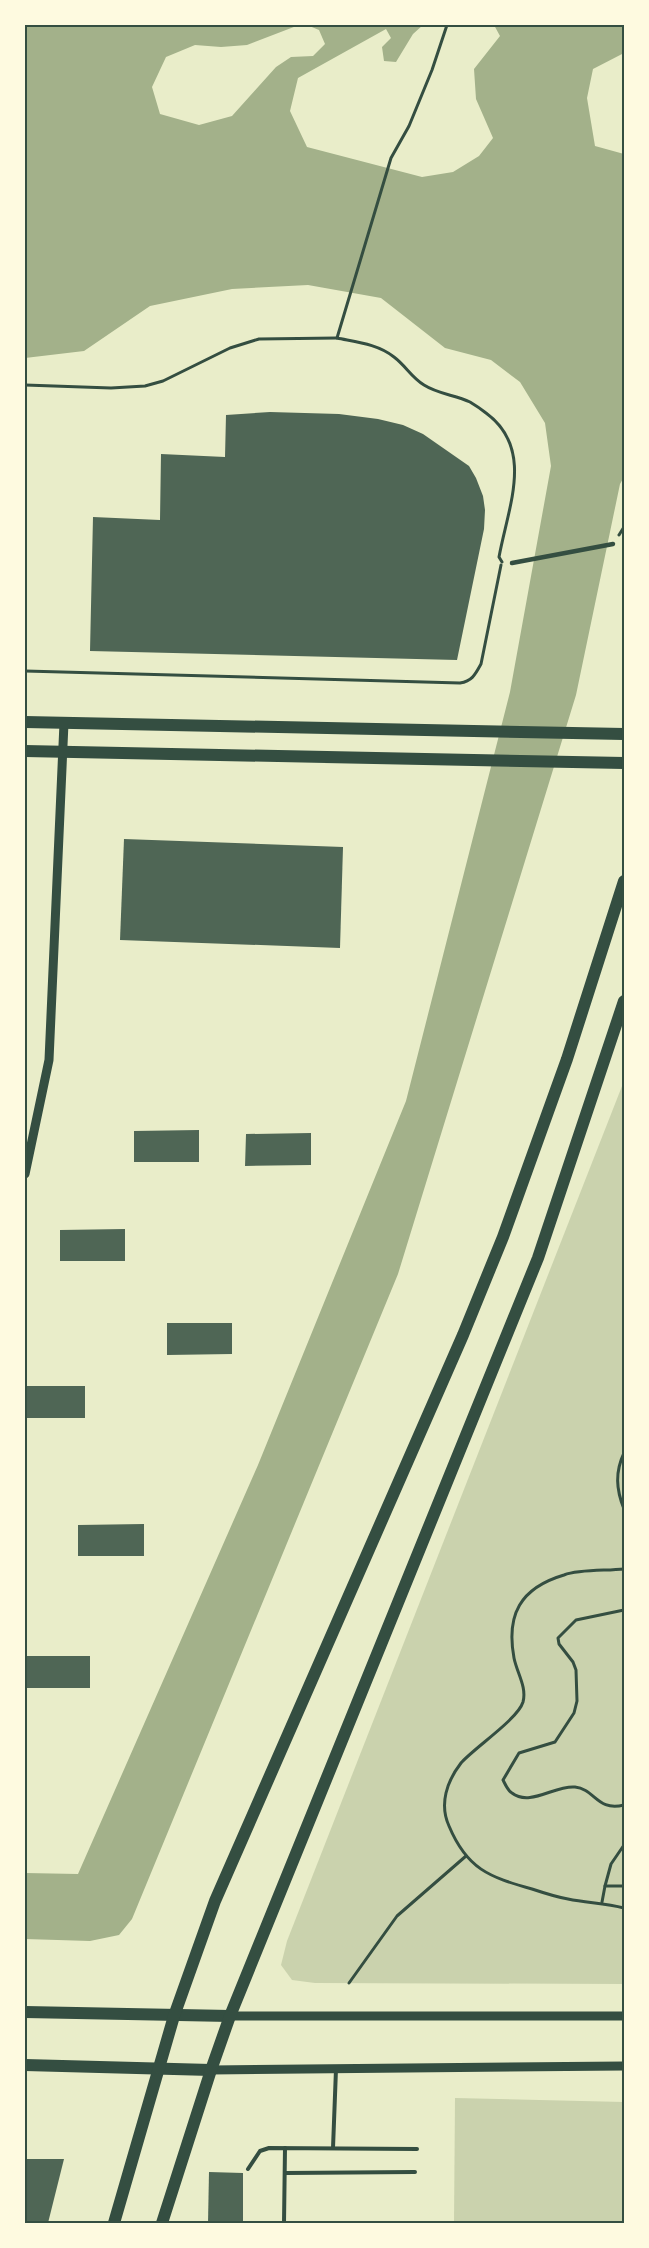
<svg xmlns="http://www.w3.org/2000/svg" width="649" height="2248" viewBox="0 0 649 2248" font-family="'PT Sans',sans-serif">
	<style>
		.green { fill: #cad2ad }
		.water { fill: #a3b18a }
		.building { fill: #4f6655 }
		.lines { fill: none; stroke-linecap: round; stroke-linejoin: round }
		.path { stroke: #344e41; stroke-width: 3 }
		.service { stroke: #344e41; stroke-width: 4 }
		.pedestrian { stroke: #344e41; stroke-width: 4.5 }
		.tertiary { stroke: #344e41; stroke-width: 9 }
		.primary { stroke: #344e41; stroke-width: 12 }
		.neatline { fill: none; stroke: #344e41; stroke-width: 2 }
	</style>
	<rect width="100%" height="100%" fill="#e9edc9"/>
	<g class="green">
		<path d="M624,1081V1984L315,1983L292,1980L281,1965L287,1941Z"/>
		<path d="M455,2098L624,2102V2223H454Z"/>
	</g>
	<path class="water" d="M25,25H299L247,45L221,47L195,45L166,57L152,87L160,114L199,125L232,116L276,67L291,57L313,56L325,44L319,30L307,25H423L413,34L396,62L384,61L382,47L391,38L386,29L298,78L290,111L307,147L422,177L453,172L479,156L493,138L476,99L474,69L500,36L494,25H624V53L593,69L587,98L595,146L624,154V477L620,484L576,695L398,1274L132,1919L119,1935L90,1941L25,1939V1873L78,1874L258,1465L406,1101L510,692L551,466L545,423L520,382L491,360L445,348L381,298L308,285L232,289L150,306L84,351L25,358Z"/>
	<g class="building">
		<path d="M270,412L339,414L378,419L403,425L423,434L469,466L476,478L483,496L485,510L484,529L457,660L90,651L93,517L160,520L161,454L225,457L226,415Z"/>
		<path d="M124,839L343,847L340,948L120,940Z"/>
		<path d="M199,1130V1162H134V1131Z"/>
		<path d="M311,1133V1165L245,1166L246,1134Z"/>
		<path d="M125,1229V1261H60V1230Z"/>
		<path d="M167,1323H232V1354L167,1355Z"/>
		<rect x="25" y="1386" width="60" height="32"/>
		<path d="M144,1524V1556H78V1525Z"/>
		<rect x="25" y="1656" width="65" height="32"/>
		<path d="M25,2159H64L48,2223H25Z"/>
		<path d="M209,2172L243,2173V2223H208Z"/>
	</g>
	<g class="lines">
		<g class="path">
			<path d="M447,25L432,70L409,126L391,158L337,338C356,342 378,344 394,357C406,366 411,377 424,385C438,394 455,395 470,402C475,405 481,409 486,413C535,449 508,507 499,557L502,562"/>
			<path d="M25,385L111,388L145,386L163,381L230,348L259,339L337,338"/>
			<path d="M619,535L624,527"/>
			<path d="M25,671L460,683C472,681 475,675 481,664L501,565"/>
			<path d="M624,1453C615,1472 616,1489 624,1509"/>
			<path d="M624,1569C606,1571 580,1569 564,1575C520,1588 506,1615 514,1658C517,1673 527,1687 523,1702C518,1719 474,1748 461,1763C447,1781 439,1804 449,1826C467,1869 489,1877 532,1889C544,1893 556,1897 568,1899C587,1903 604,1903 624,1908"/>
			<path d="M624,1610L576,1620L558,1638L559,1644L573,1662L576,1670L577,1701L574,1713L555,1742L519,1753L503,1780C505,1784 508,1791 512,1793C530,1807 555,1785 575,1787C595,1789 597,1812 624,1805"/>
			<path d="M605,1886L611,1864L624,1845"/>
			<path d="M602,1902L605,1886H624"/>
			<path d="M349,1983L397,1916L466,1856"/>
		</g>
		<g class="service">
			<path d="M333,2148L336,2069"/>
			<path d="M248,2169L260,2151L269,2148L417,2149"/>
			<path d="M285,2173L415,2172"/>
			<path d="M284,2223L285,2148"/>
		</g>
		<path class="pedestrian" d="M512,563L613,544"/>
		<g class="tertiary">
			<path d="M25,1174L49,1060L64,723"/>
			<path d="M230,2016H624"/>
			<path d="M211,2070L624,2066"/>
		</g>
		<g class="primary">
			<path d="M25,722L624,734"/>
			<path d="M25,751L624,763"/>
			<path d="M25,2012L230,2016"/>
			<path d="M25,2065L211,2070"/>
			<path d="M114,2223L174,2016L215,1901L463,1335L503,1237L567,1059L624,881"/>
			<path d="M162,2223L211,2070L230,2016L538,1258L624,1001"/>
		</g>
	</g>
	<rect width="649" height="2248" fill="none" stroke="#fefae0" stroke-width="52"/>
	<rect x="26" y="26" width="597" height="2196" class="neatline"/>
</svg>
